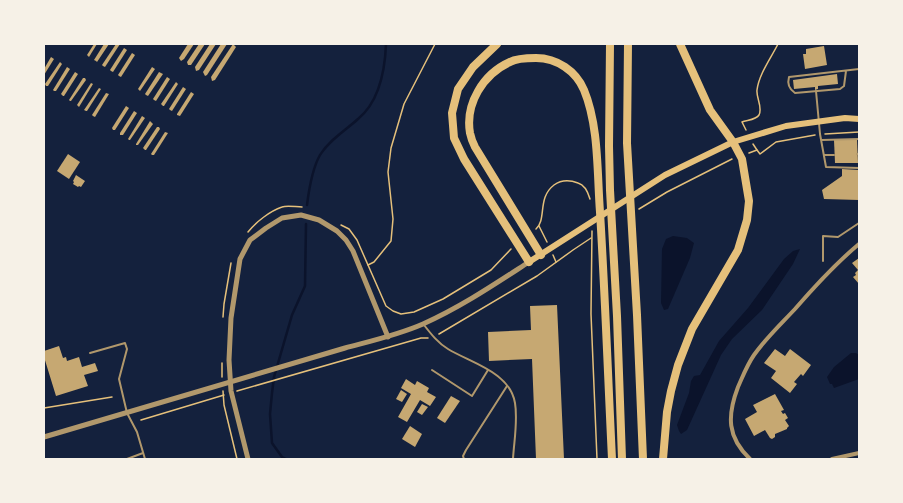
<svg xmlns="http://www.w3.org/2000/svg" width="903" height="503" viewBox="0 0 903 503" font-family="'IBM Plex Serif',serif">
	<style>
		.water { fill: #0b132b }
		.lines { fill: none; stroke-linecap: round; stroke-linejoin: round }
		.stream { stroke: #0b132b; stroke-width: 2.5 }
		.building { fill: #c6a872 }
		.path { stroke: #e5c07b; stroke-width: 1.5 }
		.service { stroke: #b1986c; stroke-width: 2 }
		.minor { stroke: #b1986c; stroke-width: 4 }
		.tertiary { stroke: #b1986c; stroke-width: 5 }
		.secondary { stroke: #e5c07b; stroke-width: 6 }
		.motorway { stroke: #e5c07b; stroke-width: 8 }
	</style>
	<rect width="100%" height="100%" fill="#14213d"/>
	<g class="water">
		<path d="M673,236L687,238L694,243L690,258L668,309L664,310L661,303L662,249L666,239Z"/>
		<path d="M800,249L793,264L762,310L732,339L721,355L687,430L681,434L679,431L677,425L689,393L691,381L694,376L700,375L719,341L748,308L784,259L793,251Z"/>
		<path d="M851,353H856L859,355V379L834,388L832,384H830L827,377L834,367Z"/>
	</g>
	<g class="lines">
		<g class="stream">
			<path d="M307,205C309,189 312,169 320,155C329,140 346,130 358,119C380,101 385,70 386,44"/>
			<path d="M286,459L282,457L272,443L270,414L272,393L274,377L292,315L305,286L306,224"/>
		</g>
	</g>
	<g class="building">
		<path d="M94,44H97L89,57L87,55Z"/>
		<path d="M104,44H109L97,62L96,61L94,60Z"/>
		<path d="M116,44H120L105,67L103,66L102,65Z"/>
		<path d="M188,44H194L184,59L181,61L179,58Z"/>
		<path d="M199,44H205L191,65H188L187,62Z"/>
		<path d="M210,44H216L199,70L196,71L195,67Z"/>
		<path d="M221,44H227L207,75L205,76L203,72Z"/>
		<path d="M233,44L236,47L215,80L212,81L211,77Z"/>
		<path d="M824,46L827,65L805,69L803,54H806V49Z"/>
		<path d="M124,48L127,50L113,72L111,71L110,70Z"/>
		<path d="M132,53L135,55L121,77L119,76L118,75Z"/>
		<path d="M51,57L54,59L44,75V69Z"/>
		<path d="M60,62L62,64L48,86H46L45,84Z"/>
		<path d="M67,67L70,69L56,91H54L53,90Z"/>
		<path d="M152,67L155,69L140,91L138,89Z"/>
		<path d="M75,72L78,74L64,96H63L61,94Z"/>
		<path d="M159,72L163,74L148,96L146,95L145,94Z"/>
		<path d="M837,74L838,84L818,86V89L815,90V87L794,89L793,80Z"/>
		<path d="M167,77L170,79L156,101L154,100L153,99Z"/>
		<path d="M83,78H85L86,80L71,101H70L69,100Z"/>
		<path d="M176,82L178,84L164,106H163L161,104Z"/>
		<path d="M91,83L93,84L79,107L77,105Z"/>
		<path d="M183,87L186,89L172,111L170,110L169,109Z"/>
		<path d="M99,88L101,89L87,111H86L84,110Z"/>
		<path d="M191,92L194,94L180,116L177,115V114Z"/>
		<path d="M106,93L109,94L95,117L93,116L92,115Z"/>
		<path d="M126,106L129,108L115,130H113L112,128Z"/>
		<path d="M134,111L137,113L123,135H120V133Z"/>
		<path d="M142,116L145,118L130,140H129L128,139Z"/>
		<path d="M150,121L153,124L138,145H136V144Z"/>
		<path d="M157,127H159L160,129L146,150H145L143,148Z"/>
		<path d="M165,132L168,133L154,155H152L151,154Z"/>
		<path d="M857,139L858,163H835L834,140Z"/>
		<path d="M68,154L80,162L69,179L57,171Z"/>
		<path d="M842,169L859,170V200L824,199L822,190L842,176Z"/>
		<path d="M76,175L85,181L81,187L79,186L78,187L73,184L74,182L73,181Z"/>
		<path d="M859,258V284L853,277L856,275L855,273L858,270L852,263Z"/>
		<path d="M557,305L564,459H536L532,359L489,361L488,332L531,330L530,306Z"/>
		<path d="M59,346L63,358L66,357L67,361L79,357L82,367L95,363L98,371L84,375L88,386L56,396L44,357V351Z"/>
		<path d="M775,349L785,356L790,349L811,365L803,376L801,374L794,382L797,384L790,393L771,378L776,371L764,363Z"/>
		<path d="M406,379L415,385L417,381L429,388L427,392L436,397L430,406L420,400L407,422L398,417L411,394L401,388Z"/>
		<path d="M401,390L407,394L402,402L396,399Z"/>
		<path d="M775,394L784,410L781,411L783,414L785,413L788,418L785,420L789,426L787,428V429L775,434V437L772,439L770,438L765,430L754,436L745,419L757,412L753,405Z"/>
		<path d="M451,396L460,401L445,423L437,418Z"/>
		<path d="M422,404L428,407L422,415L417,412Z"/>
		<path d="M410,426L422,434L415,447L402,439Z"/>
	</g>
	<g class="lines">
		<g class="path">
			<path d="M746,130L742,122C747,120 756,120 759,115C763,107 756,98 757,90C759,74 771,58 778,44"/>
			<path d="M825,134L859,132"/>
			<path d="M753,144L757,150L760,154L776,142L815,135"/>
			<path d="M749,153L757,150"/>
			<path d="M639,209L667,192L732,159"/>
			<path d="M341,225L349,229L357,240L386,306L393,311L401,314L414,312L443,299L491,270L511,249"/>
			<path d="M539,226L547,242"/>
			<path d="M536,229C547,219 537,198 554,185C561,180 570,180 578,183C585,185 588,192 590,199"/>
			<path d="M592,231L591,314L597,459"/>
			<path d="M248,232C256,222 270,211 282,207C287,205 296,207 302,207"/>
			<path d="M553,255L556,262"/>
			<path d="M368,265L374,262L391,241L393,219L388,172L391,148L404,104L435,44"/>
			<path d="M223,317L224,304L231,263"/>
			<path d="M439,334L537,276L573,250L591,238"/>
			<path d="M222,363V377"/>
			<path d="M223,391L224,405L237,459"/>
			<path d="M237,391L421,338H428"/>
			<path d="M44,408L112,397"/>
			<path d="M141,420L224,395"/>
		</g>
		<g class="service">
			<path d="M846,71L844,86L840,89L795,93C789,89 787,84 789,77L859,69"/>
			<path d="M816,91L820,134L826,167L859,168"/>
			<path d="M822,140L859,139"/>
			<path d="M857,154H859"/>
			<path d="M824,155H834"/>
			<path d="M823,261V236L838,237L859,223"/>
			<path d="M424,325C431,334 438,343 448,349C471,363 510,372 515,403C518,421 514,441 513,459"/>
			<path d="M90,353L125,343L127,349L119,379L127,413L137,432L145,459"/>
			<path d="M432,370L472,396L488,370"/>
			<path d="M127,459L143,453"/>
			<path d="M464,459L463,456L466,450L507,386"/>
		</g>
		<g class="minor">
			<path d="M750,459C727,437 727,416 738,387C743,376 747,365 754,355C766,338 781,324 795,309C815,286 835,264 859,244"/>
			<path d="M832,459L859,453"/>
		</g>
		<g class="tertiary">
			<path d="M44,437L345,348C371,341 398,335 423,324C461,307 495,284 529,262"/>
			<path d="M248,459L231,391L229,360L231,318L240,259L250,240L266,228L282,218L301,215L319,220L337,231L346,240L353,251L388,337"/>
		</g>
		<path class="secondary" d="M529,262L665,175L733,142L786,126L845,118L859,119"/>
		<g class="motorway">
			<path d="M497,44L473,67L458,89L452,113L454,138L464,159L529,262"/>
			<path d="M610,44L609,146L610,190L617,316L622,459"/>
			<path d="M628,44L627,143L637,315L643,459"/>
			<path d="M541,255L475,147C473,143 471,138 470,133C465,104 483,74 510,62C517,58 528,58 536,58C557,58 576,71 584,90C599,126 597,173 600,212C605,294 608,377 612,459"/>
			<path d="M663,459L667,412L671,391L678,365L692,329L738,250L747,220L749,201L742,159L733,142L710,110L680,44"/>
		</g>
	</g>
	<rect width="903" height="503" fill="none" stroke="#f6f1e7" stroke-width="90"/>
</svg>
